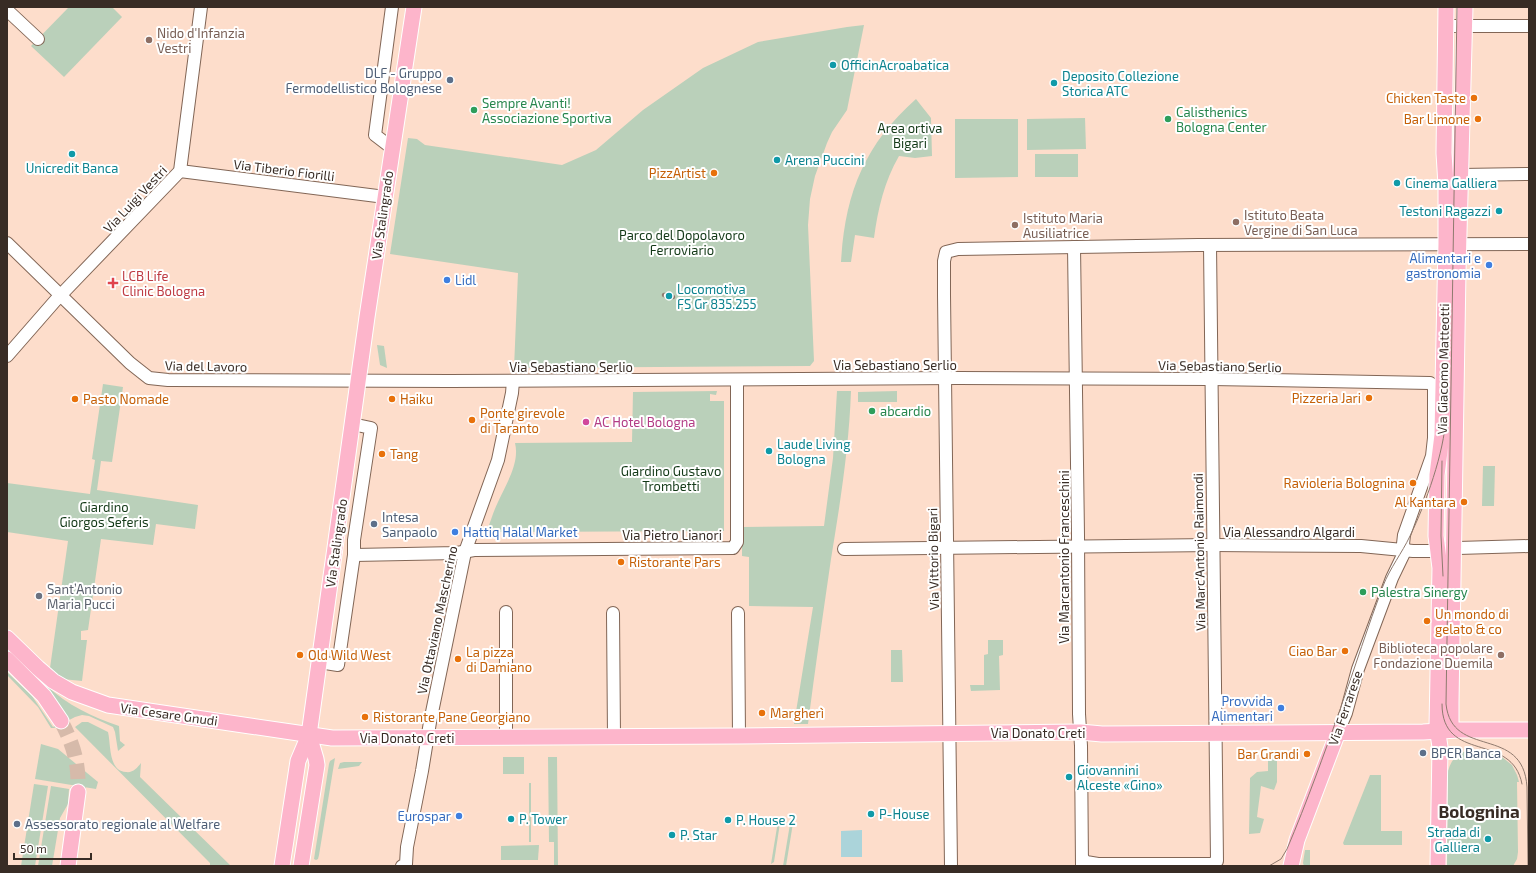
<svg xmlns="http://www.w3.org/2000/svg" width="1536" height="873" viewBox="0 0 1536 873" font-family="'Exo 2',sans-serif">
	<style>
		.green { fill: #bad0ba }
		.water { fill: #abd4da }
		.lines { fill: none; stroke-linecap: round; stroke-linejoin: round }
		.major-tunnel { stroke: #d6baaa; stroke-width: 15; stroke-dasharray: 15 8; stroke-linecap: butt }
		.minor-casing { stroke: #826656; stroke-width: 14 }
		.major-casing { stroke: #fff; stroke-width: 17 }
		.minor { stroke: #fff; stroke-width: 12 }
		.major { stroke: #fdb5cb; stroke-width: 15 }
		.tram { stroke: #8f7a6e; stroke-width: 1 }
		.rail-casing { stroke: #8f7a6e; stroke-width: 4.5 }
		.rail { stroke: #fff; stroke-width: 3; stroke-dasharray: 9; stroke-linecap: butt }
		.education-dot { fill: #8d6e63; stroke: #fff; stroke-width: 1.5 }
		.culture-dot { fill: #0f9aa8; stroke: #fff; stroke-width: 1.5 }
		.service-dot { fill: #5c6f8a; stroke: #fff; stroke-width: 1.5 }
		.food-dot { fill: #e8710a; stroke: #fff; stroke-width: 1.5 }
		.leisure-dot { fill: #2e9e5b; stroke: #fff; stroke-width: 1.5 }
		.shop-dot { fill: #3f7fe0; stroke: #fff; stroke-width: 1.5 }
		.health-dot { fill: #e0444e; stroke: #fff; stroke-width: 1.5 }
		.hotel-dot { fill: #d1479c; stroke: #fff; stroke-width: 1.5 }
		.worship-dot { fill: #6b7280; stroke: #fff; stroke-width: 1.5 }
		.labels { text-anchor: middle; stroke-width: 4; stroke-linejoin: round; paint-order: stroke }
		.education-label { font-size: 13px; fill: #785e54; stroke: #fff; text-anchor: start }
		.culture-label { font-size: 13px; fill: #0d838f; stroke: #fff; text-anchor: start }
		.service-label { font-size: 13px; fill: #4e5e75; stroke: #fff; text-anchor: start }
		.food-label { font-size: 13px; fill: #c56008; stroke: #fff; text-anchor: start }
		.leisure-label { font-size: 13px; fill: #27864d; stroke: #fff; text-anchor: start }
		.park-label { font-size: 13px; fill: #133917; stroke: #fff }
		.street-label { font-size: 13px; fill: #382c25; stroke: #fff }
		.shop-label { font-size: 13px; fill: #366cbe; stroke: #fff; text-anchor: end }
		.health-label { font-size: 13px; fill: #be3a42; stroke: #fff; text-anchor: start }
		.hotel-label { font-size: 13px; fill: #b23c85; stroke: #fff; text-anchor: start }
		.worship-label { font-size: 13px; fill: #5b616d; stroke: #fff; text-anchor: start }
		.district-label { font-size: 17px; font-weight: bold; fill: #382c25; stroke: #fff }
	</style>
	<rect width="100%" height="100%" fill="#fdddcb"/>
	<g class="green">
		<path d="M69,7H112L122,17L64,77L31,46Z"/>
		<path d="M864,25L847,110L832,132L827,143L815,176L810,199L808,225L814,361L810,366L514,368L518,273L390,254L408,138L417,139L425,145L562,165L596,150L643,110L703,68L758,42L847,27Z"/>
		<path d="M916,99L931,118L932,156L915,158L899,156C884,182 878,209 874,238L855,235L851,262H841C845,194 864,145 916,99Z"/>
		<path d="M1085,118L1086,149L1027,150V119Z"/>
		<path d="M955,119H1018V177L955,178Z"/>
		<rect x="1035" y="154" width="43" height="23"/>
		<path d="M377,345L384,346L387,368L380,365Z"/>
		<path d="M103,384L123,387L112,462L101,461L97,490L198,505L195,529L156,524L153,545L101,539L88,630L81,631V640H87L82,681L62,679L50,668L68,541L7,532V483L90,494L95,460L92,459Z"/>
		<path d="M717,391L716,395L710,394V401H724V531L491,532L488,528C491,520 494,510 498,502C506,484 520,463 515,443L632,442L633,392Z"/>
		<path d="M837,391H851C849,448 840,504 831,559C823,614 815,669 808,724H794L813,607L749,606V557L742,556V527L824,526L833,458Z"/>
		<path d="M897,391V402H858V392Z"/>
		<path d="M1483,466H1495L1494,506H1482Z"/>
		<path d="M988,640H1003V655L999,656L1000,690L971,691L970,685H984V655L988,654Z"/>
		<path d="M891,650H902L903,682H891Z"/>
		<path d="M7,672L32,696L53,727L68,719L64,711L46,688L47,686C67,705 93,717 119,726L120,741L125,745L118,751L115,732L113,727L89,716L82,715L75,717L54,728H51L38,707L7,675Z"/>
		<path d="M82,722H88L108,732C111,744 108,771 126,772C133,773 137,768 141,763L140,777L231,866H210V863L75,727Z"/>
		<path d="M41,744L58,749L98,782L96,789L35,779Z"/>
		<path d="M1268,750H1277V782L1274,790L1261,786L1257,817L1264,819L1260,833L1249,834L1250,778L1257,772L1268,771Z"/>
		<path d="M1469,750H1479L1502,757L1512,765L1517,775L1519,782H1517L1518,852L1517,859L1513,866H1447L1448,771C1451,760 1457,753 1469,750Z"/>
		<rect x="503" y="757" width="21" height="17"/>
		<path d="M548,757H557L558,865H554V842H549Z"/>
		<path d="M335,758L319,855L318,859L316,860L314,859L329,764L330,761Z"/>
		<path d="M344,762H362L359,766L338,769L340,763Z"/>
		<path d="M1370,775H1381V831H1402V845H1344L1343,843Z"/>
		<rect x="529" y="783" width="2" height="59"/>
		<path d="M34,784L48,786L35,866H21Z"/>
		<path d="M51,786L69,789L68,804L60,818L52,866H38Z"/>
		<path d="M778,821L780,823L774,862L771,864Z"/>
		<path d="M793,823L786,866H783L790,824Z"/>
		<path d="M539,845L538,860H501V846Z"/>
		<path d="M1305,850H1310V866H1304L1303,863Z"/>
	</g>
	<path class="water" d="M862,830V857H841V831Z"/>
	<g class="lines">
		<path class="major-tunnel" d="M61,721C74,746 79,763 78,792"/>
		<g class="minor-casing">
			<g id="minor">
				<path d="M7,10L38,39"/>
				<path d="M1446,26H1529"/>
				<path d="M392,148L375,135L392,7"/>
				<path d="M180,171L385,197"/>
				<path d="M1461,175L1529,174"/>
				<path d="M7,243L130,363L149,378L168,380L449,381L958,378L1211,379L1430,383L1433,385L1434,389V438L1432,456L1404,535L1403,544L1405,551L1392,578L1358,669L1346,713L1338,732"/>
				<path d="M1074,247L1078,535L1079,714L1081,746L1082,866"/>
				<path d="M7,356L55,301L180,171L201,7"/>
				<path d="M844,549L1213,545L1361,546L1413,551H1435L1458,548L1529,546"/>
				<path d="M354,555L457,553L474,550L733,548L737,542V380"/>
				<path d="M506,612V738"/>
				<path d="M613,613L614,737"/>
				<path d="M738,613L739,736"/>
				<path d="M319,662L338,665L354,555V540L371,428L352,424"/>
				<path d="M1082,858L1086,862L1098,864H1211L1214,863L1217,861L1210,245"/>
				<path d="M402,866L406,864L407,847L422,771L430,722L465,552L498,460L512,393L513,381"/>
				<path d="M951,866L944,295V261L946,252L958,249L1198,245L1529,244"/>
			</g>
		</g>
		<g class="major-casing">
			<g id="major">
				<path d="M7,638L38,668L53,681L72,692L108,705L332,738L739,736L1080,732L1102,734L1423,732L1458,730H1529"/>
				<path d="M7,659L44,696L61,721"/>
				<path d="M1451,730V703L1458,271L1465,7"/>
				<path d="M68,866L78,792"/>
				<path d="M282,866L298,761L309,735L367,317L414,7"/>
				<path d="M301,866L317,765L316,759L309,735"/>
				<path d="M1291,866L1297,840L1338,732"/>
				<path d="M1438,866L1440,747L1437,727L1440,568L1436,536L1437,475L1442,435L1446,244V185L1444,153L1446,7"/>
			</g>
		</g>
		<use href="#minor" class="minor"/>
		<use href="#major" class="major"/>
		<g class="tram">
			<path d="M1457,7L1446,704C1452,760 1523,724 1527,787L1528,866"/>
			<path d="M1442,461L1441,536L1443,576"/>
			<path d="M1442,704C1442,764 1512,731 1522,784"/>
			<path d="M1269,866L1281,859L1287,849C1307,802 1324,754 1341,707C1355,667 1368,626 1383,586C1390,568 1402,553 1410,536C1426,503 1444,453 1446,417"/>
		</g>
		<g class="rail-casing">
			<path id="rail" d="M664,295L673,297"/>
		</g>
		<use href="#rail" class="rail"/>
	</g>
	<g class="education-dot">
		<circle cx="149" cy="40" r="4"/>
		<circle cx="1236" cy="222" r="4"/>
		<circle cx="1015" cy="225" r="4"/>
		<circle cx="1501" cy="655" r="4"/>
	</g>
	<g class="culture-dot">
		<circle cx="833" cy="65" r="4"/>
		<circle cx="1054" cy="83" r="4"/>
		<circle cx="72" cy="154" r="4"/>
		<circle cx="777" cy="160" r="4"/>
		<circle cx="1397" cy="183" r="4"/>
		<circle cx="1499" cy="211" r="4"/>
		<circle cx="669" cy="296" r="4"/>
		<circle cx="769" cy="451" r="4"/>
		<circle cx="1069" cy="777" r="4"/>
		<circle cx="871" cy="814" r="4"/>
		<circle cx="511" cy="819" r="4"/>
		<circle cx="728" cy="820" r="4"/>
		<circle cx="672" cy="835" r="4"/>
		<circle cx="1488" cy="839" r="4"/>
	</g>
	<g class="service-dot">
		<circle cx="450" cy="80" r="4"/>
		<circle cx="374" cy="524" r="4"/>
		<circle cx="1423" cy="753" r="4"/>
		<circle cx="17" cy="824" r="4"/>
	</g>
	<g class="food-dot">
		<circle cx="1474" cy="98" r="4"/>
		<circle cx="1478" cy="119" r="4"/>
		<circle cx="714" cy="173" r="4"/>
		<circle cx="1369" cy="398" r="4"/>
		<circle cx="75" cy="399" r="4"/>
		<circle cx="392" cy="399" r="4"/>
		<circle cx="472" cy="420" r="4"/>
		<circle cx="382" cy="454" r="4"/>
		<circle cx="1413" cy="483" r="4"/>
		<circle cx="1464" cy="502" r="4"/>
		<circle cx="621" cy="562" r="4"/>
		<circle cx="1427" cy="621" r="4"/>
		<circle cx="1345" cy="651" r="4"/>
		<circle cx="300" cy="655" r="4"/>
		<circle cx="458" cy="659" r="4"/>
		<circle cx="762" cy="713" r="4"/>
		<circle cx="365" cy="717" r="4"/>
		<circle cx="1307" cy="754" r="4"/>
	</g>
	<g class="leisure-dot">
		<circle cx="474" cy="110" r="4"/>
		<circle cx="1168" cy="119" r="4"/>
		<circle cx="872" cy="411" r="4"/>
		<circle cx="1363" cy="592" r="4"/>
	</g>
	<g class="shop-dot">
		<circle cx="1489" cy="265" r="4"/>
		<circle cx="447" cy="280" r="4"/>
		<circle cx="455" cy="532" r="4"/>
		<circle cx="1281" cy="708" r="4"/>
		<circle cx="459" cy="816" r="4"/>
	</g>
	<path class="health-dot" d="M111 277h4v4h4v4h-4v4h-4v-4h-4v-4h4z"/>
	<circle class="hotel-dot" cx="586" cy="422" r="4"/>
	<circle class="worship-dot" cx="39" cy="596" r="4"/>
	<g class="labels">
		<g class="education-label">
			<text x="157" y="38">Nido d'Infanzia<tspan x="157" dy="15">Vestri</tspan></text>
			<text x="1244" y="220">Istituto Beata<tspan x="1244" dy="15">Vergine di San Luca</tspan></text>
			<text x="1023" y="223">Istituto Maria<tspan x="1023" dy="15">Ausiliatrice</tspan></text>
			<text x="1493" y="653" text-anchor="end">Biblioteca popolare<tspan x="1493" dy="15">Fondazione Duemila</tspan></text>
		</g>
		<g class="culture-label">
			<text x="841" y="70">OfficinAcroabatica</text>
			<text x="1062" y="81">Deposito Collezione<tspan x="1062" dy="15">Storica ATC</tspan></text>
			<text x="785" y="165">Arena Puccini</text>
			<text x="72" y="173" text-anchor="middle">Unicredit Banca</text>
			<text x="1405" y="188">Cinema Galliera</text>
			<text x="1491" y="216" text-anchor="end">Testoni Ragazzi</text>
			<text x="677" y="294">Locomotiva<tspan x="677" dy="15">FS Gr 835.255</tspan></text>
			<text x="777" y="449">Laude Living<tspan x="777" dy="15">Bologna</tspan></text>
			<text x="1077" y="775">Giovannini<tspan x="1077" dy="15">Alceste «Gino»</tspan></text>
			<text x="879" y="819">P-House</text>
			<text x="519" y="824">P. Tower</text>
			<text x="736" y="825">P. House 2</text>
			<text x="1480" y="837" text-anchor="end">Strada di<tspan x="1480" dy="15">Galliera</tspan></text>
			<text x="680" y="840">P. Star</text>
		</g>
		<g class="service-label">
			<text x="442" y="78" text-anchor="end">DLF - Gruppo<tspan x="442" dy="15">Fermodellistico Bolognese</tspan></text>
			<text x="382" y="522">Intesa<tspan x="382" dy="15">Sanpaolo</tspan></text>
			<text x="1431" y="758">BPER Banca</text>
			<text x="25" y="829">Assessorato regionale al Welfare</text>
		</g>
		<g class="food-label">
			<text x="1466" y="103" text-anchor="end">Chicken Taste</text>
			<text x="1470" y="124" text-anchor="end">Bar Limone</text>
			<text x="706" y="178" text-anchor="end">PizzArtist</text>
			<text x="1361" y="403" text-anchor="end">Pizzeria Jari</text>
			<text x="83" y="404">Pasto Nomade</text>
			<text x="400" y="404">Haiku</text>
			<text x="480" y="418">Ponte girevole<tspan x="480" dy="15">di Taranto</tspan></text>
			<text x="390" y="459">Tang</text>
			<text x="1405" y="488" text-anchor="end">Ravioleria Bolognina</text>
			<text x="1456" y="507" text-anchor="end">Al Kantara</text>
			<text x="629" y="567">Ristorante Pars</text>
			<text x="1435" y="619">Un mondo di<tspan x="1435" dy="15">gelato &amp; co</tspan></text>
			<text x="1337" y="656" text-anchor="end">Ciao Bar</text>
			<text x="466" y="657">La pizza<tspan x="466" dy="15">di Damiano</tspan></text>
			<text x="308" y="660">Old Wild West</text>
			<text x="770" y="718">Margherì</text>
			<text x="373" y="722">Ristorante Pane Georgiano</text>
			<text x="1299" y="759" text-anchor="end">Bar Grandi</text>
		</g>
		<g class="leisure-label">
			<text x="482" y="108">Sempre Avanti!<tspan x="482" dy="15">Associazione Sportiva</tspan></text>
			<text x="1176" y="117">Calisthenics<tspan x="1176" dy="15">Bologna Center</tspan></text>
			<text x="880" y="416">abcardio</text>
			<text x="1371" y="597">Palestra Sinergy</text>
		</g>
		<g class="park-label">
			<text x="910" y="133">Area ortiva<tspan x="910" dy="15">Bigari</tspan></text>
			<text x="682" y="240">Parco del Dopolavoro<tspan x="682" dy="15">Ferroviario</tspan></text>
			<text x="671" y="476">Giardino Gustavo<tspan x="671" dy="15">Trombetti</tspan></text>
			<text x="104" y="512">Giardino<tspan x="104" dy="15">Giorgos Seferis</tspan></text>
		</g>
		<g class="street-label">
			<text transform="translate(284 170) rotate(7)" y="5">Via Tiberio Fiorilli</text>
			<text transform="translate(135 199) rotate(-47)" y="5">Via Luigi Vestri</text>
			<text transform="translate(382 215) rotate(-82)" y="5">Via Stalingrado</text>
			<text x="895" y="370">Via Sebastiano Serlio</text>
			<text transform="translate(206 366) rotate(1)" y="5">Via del Lavoro</text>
			<text transform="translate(1220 366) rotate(1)" y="5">Via Sebastiano Serlio</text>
			<text x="571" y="372">Via Sebastiano Serlio</text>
			<text transform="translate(1443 369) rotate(-89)" y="5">Via Giacomo Matteotti</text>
			<text x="1289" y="537">Via Alessandro Algardi</text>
			<text x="672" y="540">Via Pietro Lianori</text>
			<text transform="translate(336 543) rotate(-82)" y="5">Via Stalingrado</text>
			<text transform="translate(1199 552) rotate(-91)" y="5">Via Marc'Antonio Raimondi</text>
			<text transform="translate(1064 557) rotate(-90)" y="5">Via Marcantonio Franceschini</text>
			<text transform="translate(933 559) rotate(-91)" y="5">Via Vittorio Bigari</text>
			<text transform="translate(437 620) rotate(-78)" y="5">Via Ottaviano Mascherino</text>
			<text transform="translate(1345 708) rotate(-71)" y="5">Via Ferrarese</text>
			<text transform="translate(169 714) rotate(8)" y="5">Via Cesare Gnudi</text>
			<text x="1038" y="738">Via Donato Creti</text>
			<text x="407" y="743">Via Donato Creti</text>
		</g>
		<g class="shop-label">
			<text x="1481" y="263">Alimentari e<tspan x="1481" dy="15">gastronomia</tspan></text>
			<text x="455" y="285" text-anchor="start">Lidl</text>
			<text x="463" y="537" text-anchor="start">Hattiq Halal Market</text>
			<text x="1273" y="706">Provvida<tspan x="1273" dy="15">Alimentari</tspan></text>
			<text x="451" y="821">Eurospar</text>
		</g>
		<g class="health-label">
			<text x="122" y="281">LCB Life<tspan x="122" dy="15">Clinic Bologna</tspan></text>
		</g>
		<g class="hotel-label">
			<text x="594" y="427">AC Hotel Bologna</text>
		</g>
		<g class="worship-label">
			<text x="47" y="594">Sant’Antonio<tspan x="47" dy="15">Maria Pucci</tspan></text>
		</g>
		<g class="district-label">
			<text x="1479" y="818">Bolognina</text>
		</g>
	</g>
	<rect width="1536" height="873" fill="none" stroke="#382c25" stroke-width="16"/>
	<path d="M14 853v6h77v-6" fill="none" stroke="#382c25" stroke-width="2"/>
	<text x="20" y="853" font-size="12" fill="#382c25" stroke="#ffffff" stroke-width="3" paint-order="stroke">50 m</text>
</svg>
